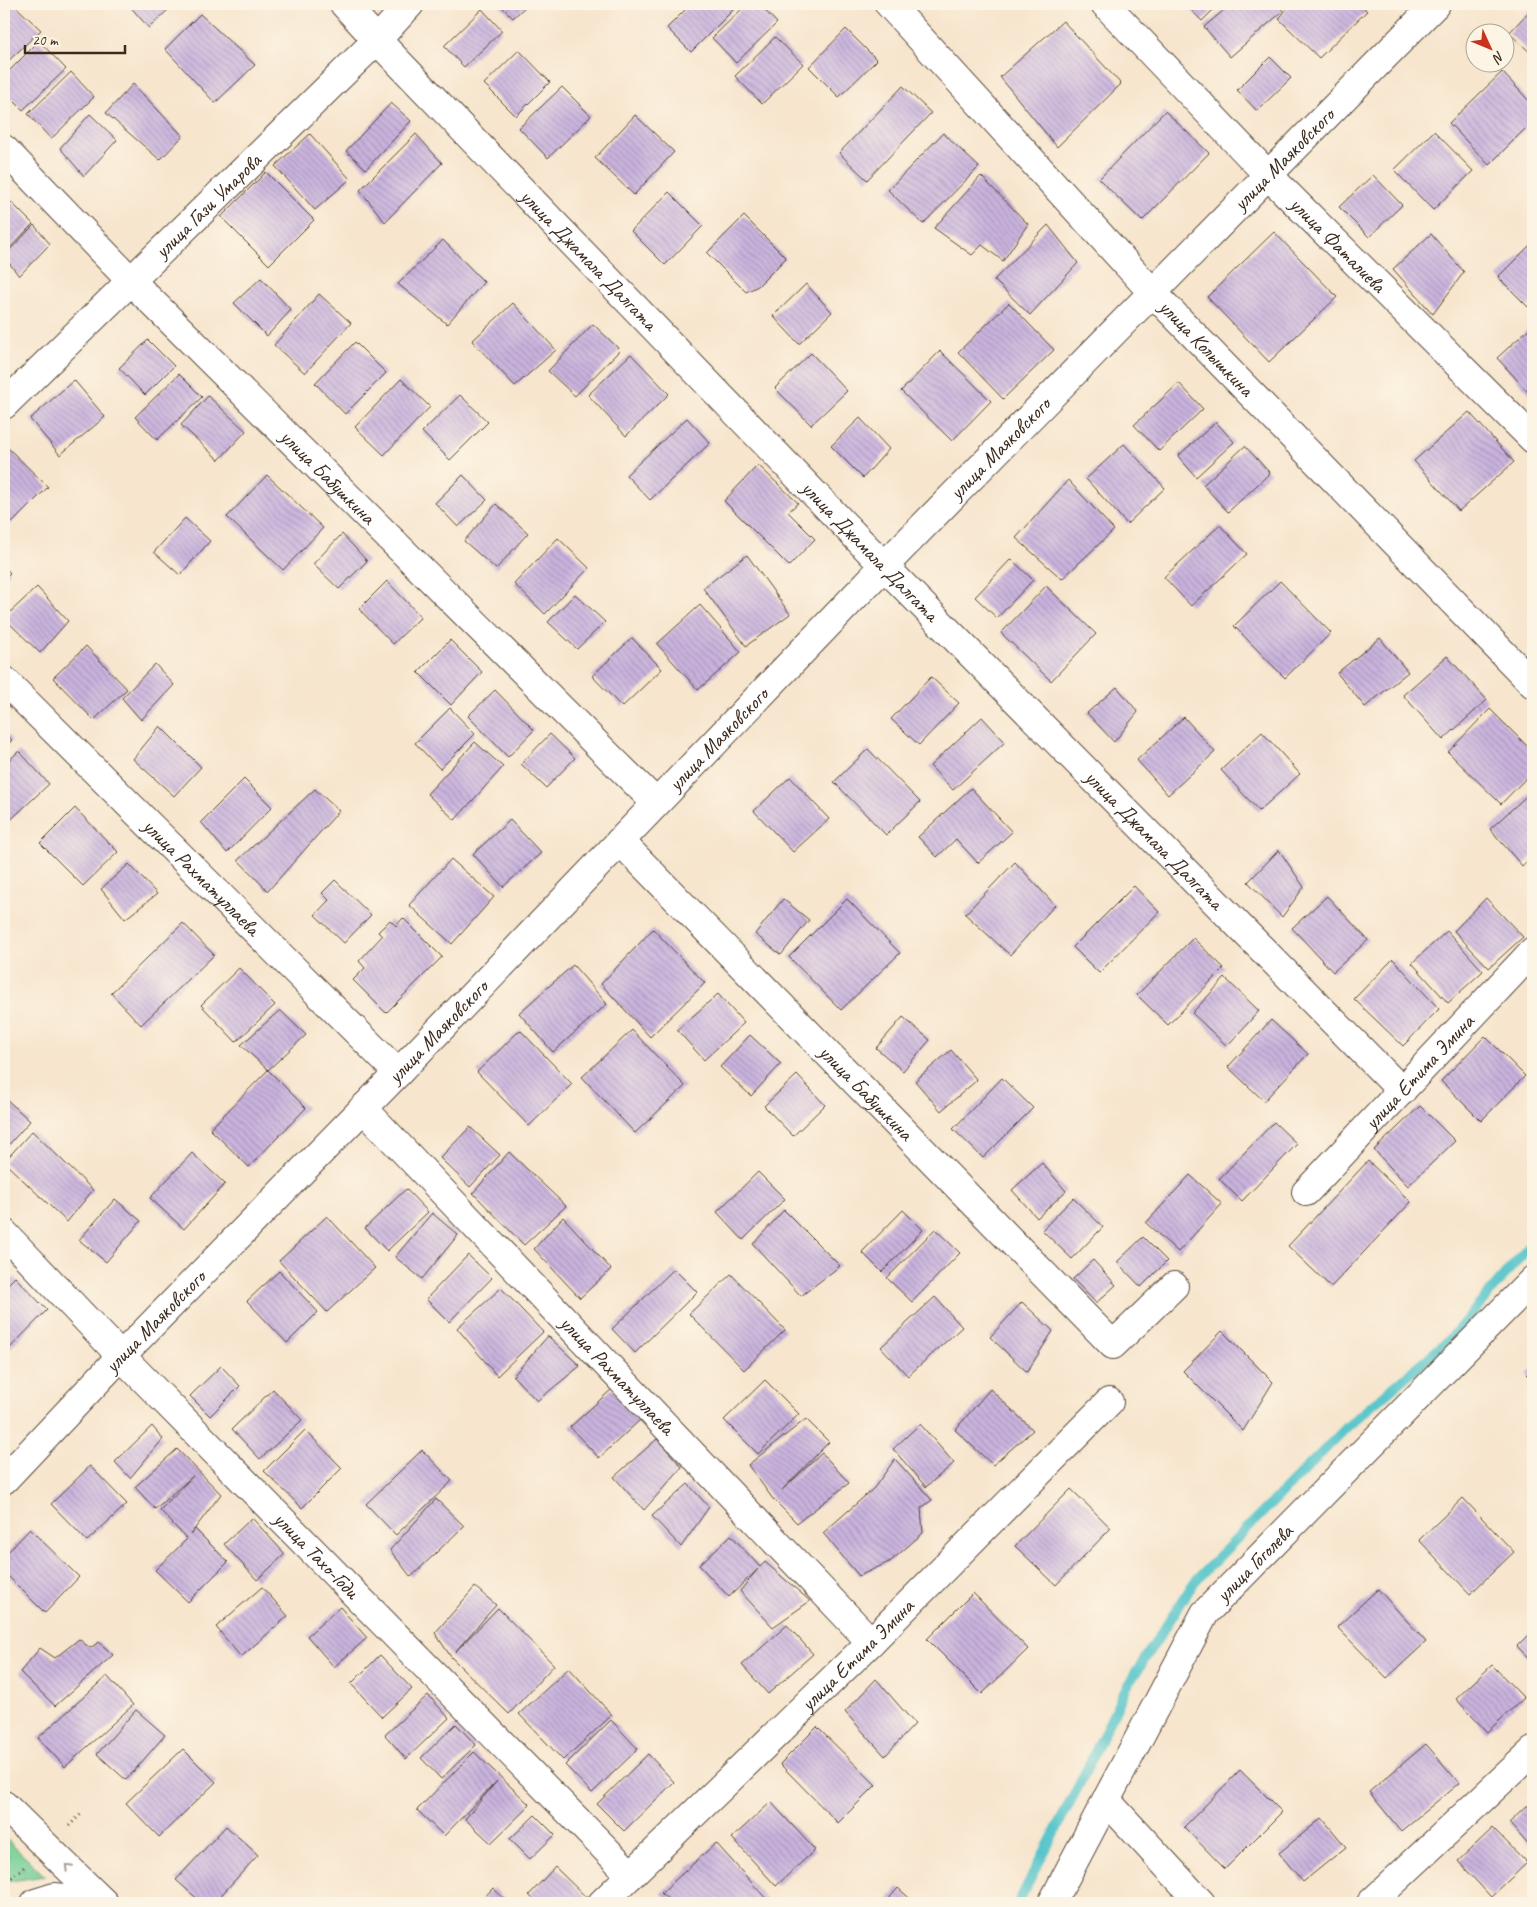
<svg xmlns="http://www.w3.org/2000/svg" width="1537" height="1907" viewBox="0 0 1537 1907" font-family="Caveat,sans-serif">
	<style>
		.park { fill: url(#park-tufts); stroke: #587c5a }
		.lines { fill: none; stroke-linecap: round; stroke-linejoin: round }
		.stream { stroke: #57c5cb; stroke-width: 10 }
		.building { fill: url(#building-back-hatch) }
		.minor-casing { stroke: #574638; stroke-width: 30 }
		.major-casing { stroke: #574638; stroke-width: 30 }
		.path { stroke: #574638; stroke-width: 3; stroke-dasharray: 1 4; stroke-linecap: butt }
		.minor { stroke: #fff; stroke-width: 28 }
		.major { stroke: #fff; stroke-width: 28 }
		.oneway { stroke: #a79f9a }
		.labels { text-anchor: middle; stroke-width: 5; stroke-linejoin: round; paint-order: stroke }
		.street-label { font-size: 21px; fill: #3b2a1e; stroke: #fcf5e5 }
	</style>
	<defs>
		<pattern id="park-tufts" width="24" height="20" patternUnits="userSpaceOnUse" patternTransform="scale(1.25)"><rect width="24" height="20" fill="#76cf96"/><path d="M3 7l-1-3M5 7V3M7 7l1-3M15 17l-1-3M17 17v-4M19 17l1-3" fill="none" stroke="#62a87a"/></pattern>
		<pattern id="building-back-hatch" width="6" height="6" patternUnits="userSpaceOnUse" patternTransform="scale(1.25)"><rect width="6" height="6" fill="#cab4df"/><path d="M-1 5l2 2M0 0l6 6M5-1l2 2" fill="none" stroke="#a593b4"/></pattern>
	</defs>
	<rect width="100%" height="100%" fill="#fcf5e5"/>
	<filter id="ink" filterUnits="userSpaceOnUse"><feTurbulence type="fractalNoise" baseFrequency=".02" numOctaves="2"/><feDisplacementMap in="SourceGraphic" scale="10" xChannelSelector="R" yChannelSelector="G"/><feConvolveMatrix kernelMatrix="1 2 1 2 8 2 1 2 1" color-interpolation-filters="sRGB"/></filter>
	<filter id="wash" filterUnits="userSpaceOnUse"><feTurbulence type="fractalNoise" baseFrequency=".0096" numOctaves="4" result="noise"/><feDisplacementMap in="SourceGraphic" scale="20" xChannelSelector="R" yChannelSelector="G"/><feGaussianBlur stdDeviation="1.12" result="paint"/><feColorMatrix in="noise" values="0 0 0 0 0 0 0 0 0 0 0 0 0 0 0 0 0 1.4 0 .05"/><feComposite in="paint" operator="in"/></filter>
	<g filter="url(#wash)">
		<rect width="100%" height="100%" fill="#f7e5cd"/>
		<path class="park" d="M4,1837L45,1876L4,1882Z"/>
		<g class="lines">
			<path class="stream" d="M1018,1903L1080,1783L1126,1688L1195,1581L1349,1425L1450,1339L1533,1242"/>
		</g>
		<g id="blocks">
			<g class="building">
				<path d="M13,4L41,30L4,65V13Z"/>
				<path d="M128,4H174L149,28Z"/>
				<path d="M499,4H528L513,18Z"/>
				<path d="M691,4H739L691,52L667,28Z"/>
				<path d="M747,4H759L777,23L736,63L712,38Z"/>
				<path d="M1185,4H1219L1202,21Z"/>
				<path d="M1231,4H1277L1283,11L1230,57L1204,27Z"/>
				<path d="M1290,4H1360L1367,11L1319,58L1279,19Z"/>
				<path d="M1533,7V55L1509,33Z"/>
				<path d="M482,9L502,31L464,67L444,46Z"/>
				<path d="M200,14L255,65L215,103L165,49Z"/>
				<path d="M1063,21L1121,84L1057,147L1000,77Z"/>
				<path d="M846,29L877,60L839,97L809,67Z"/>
				<path d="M775,37L803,64L762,104L735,76Z"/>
				<path d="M39,41L66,69L23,110L4,91V76Z"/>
				<path d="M519,50L550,82L516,116L484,84Z"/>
				<path d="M1270,57L1291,78L1257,111L1237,90Z"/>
				<path d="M71,72L94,97L51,139L28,114Z"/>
				<path d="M1502,72L1533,105V121L1489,165L1449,123Z"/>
				<path d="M133,84L183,136L160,160L106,113Z"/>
				<path d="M903,86L931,113L867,180L839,153Z"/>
				<path d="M562,87L591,116L548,158L519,128Z"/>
				<path d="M391,103L411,121L366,169L346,151Z"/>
				<path d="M1165,111L1209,153L1142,221L1099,179Z"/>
				<path d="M90,114L117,140L84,176L60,148Z"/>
				<path d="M635,115L674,152L634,195L595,158Z"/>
				<path d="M1434,131L1473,171L1433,210L1394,170Z"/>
				<path d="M943,133L979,167L923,224L888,190Z"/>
				<path d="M310,134L350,179L315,210L275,166Z"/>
				<path d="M416,134L442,163L385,222L360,190Z"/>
				<path d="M266,172L314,220L269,265L221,217Z"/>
				<path d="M1373,175L1402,205L1369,237L1339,207Z"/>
				<path d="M981,176L1028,224L1003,261L982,245L972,255L934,228Z"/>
				<path d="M669,192L703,226L665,265L631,231Z"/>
				<path d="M7,198L33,224L4,254V201Z"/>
				<path d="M744,216L786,258L758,286L746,292L707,253Z"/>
				<path d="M34,225L50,244L19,276L4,256Z"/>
				<path d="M1048,225L1078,263L1030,315L994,280Z"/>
				<path d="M1274,232L1337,297L1269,362L1207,297Z"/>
				<path d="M1431,234L1464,272L1433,314L1393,269Z"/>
				<path d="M443,240L484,282L447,324L398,284Z"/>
				<path d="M1533,242V302L1528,307L1498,277Z"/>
				<path d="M261,278L291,310L267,336L234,303Z"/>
				<path d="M806,284L832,312L799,344L773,316Z"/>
				<path d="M319,294L351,323L305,373L274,345Z"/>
				<path d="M513,303L556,350L515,386L472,341Z"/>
				<path d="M1009,303L1054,350L1003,399L958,352Z"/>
				<path d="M593,324L620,350L575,396L548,371Z"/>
				<path d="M1533,325V397L1497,358Z"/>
				<path d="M148,340L174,366L145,395L119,368Z"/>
				<path d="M355,342L386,373L345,414L315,383Z"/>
				<path d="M940,351L991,401L952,441L901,391Z"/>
				<path d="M811,353L847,391L811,425L775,388Z"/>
				<path d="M631,354L669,394L626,436L588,395Z"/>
				<path d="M179,374L202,397L157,440L135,417Z"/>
				<path d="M401,379L430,407L384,455L355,427Z"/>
				<path d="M74,380L105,417L60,455L30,419Z"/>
				<path d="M1179,383L1203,409L1159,451L1134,425Z"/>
				<path d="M460,395L488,422L450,460L422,432Z"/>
				<path d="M208,396L246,431L219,460L181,425Z"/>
				<path d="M1469,412L1514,462L1459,511L1414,461Z"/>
				<path d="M687,418L710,443L650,500L626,475Z"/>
				<path d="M860,418L889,449L863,478L831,446Z"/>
				<path d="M1216,422L1234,442L1196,477L1178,456Z"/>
				<path d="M1124,444L1165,488L1127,524L1086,479Z"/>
				<path d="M6,446L48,487L9,526L4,521V449Z"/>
				<path d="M1245,446L1270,473L1228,512L1203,485Z"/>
				<path d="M758,465L798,503L788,512L815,539L789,566L724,501Z"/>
				<path d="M267,475L323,528L283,570L227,517Z"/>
				<path d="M463,475L487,500L458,527L435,503Z"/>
				<path d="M1068,480L1114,530L1062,579L1016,538Z"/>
				<path d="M496,504L528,533L496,569L464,541Z"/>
				<path d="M185,518L210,541L180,575L154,552Z"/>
				<path d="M1220,525L1247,554L1191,606L1164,577Z"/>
				<path d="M342,534L367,561L339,589L313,564Z"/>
				<path d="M558,538L589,568L545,614L514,584Z"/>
				<path d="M747,555L790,614L746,646L703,588Z"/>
				<path d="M1011,559L1033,580L997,618L975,597Z"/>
				<path d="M4,566L10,573L4,579Z"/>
				<path d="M387,581L421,617L393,644L359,609Z"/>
				<path d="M1280,581L1331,633L1285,678L1234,626Z"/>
				<path d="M1046,586L1096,634L1051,681L1001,633Z"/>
				<path d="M37,587L68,621L40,653L4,618Z"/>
				<path d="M575,594L605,622L577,649L548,622Z"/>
				<path d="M700,605L741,652L698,690L657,644Z"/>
				<path d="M632,638L662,669L622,707L592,676Z"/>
				<path d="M1380,638L1408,672L1365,707L1337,673Z"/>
				<path d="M450,640L482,672L451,705L418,672Z"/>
				<path d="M86,646L127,689L94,720L53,678Z"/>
				<path d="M1447,656L1487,700L1443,740L1403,695Z"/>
				<path d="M155,664L174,685L141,720L122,698Z"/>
				<path d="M931,677L959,703L919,745L891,719Z"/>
				<path d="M1117,687L1138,712L1114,742L1087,713Z"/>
				<path d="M495,690L534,730L508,757L468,716Z"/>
				<path d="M450,708L475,734L440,769L415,743Z"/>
				<path d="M1490,709L1533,752V771L1501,804L1448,752Z"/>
				<path d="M982,717L1005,742L953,790L930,766Z"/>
				<path d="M1184,717L1215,752L1168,795L1137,760Z"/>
				<path d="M160,726L201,767L174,796L133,759Z"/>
				<path d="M4,732L12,740L4,748Z"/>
				<path d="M1262,732L1300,774L1259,811L1221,770Z"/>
				<path d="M550,734L575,758L546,788L521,764Z"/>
				<path d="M475,742L503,767L455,820L427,794Z"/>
				<path d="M868,749L920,802L886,835L834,782Z"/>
				<path d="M19,751L49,784L4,826V765Z"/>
				<path d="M790,777L829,819L793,852L754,811Z"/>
				<path d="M244,779L272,807L227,853L201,822Z"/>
				<path d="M971,788L1012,832L978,863L956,839L937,857L918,837Z"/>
				<path d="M315,789L339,811L268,891L238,860Z"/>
				<path d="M1533,790V856L1522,866L1490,829Z"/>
				<path d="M75,808L118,852L83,886L40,843Z"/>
				<path d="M510,820L541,853L503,887L473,854Z"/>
				<path d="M1279,850L1304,887L1282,917L1248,882Z"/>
				<path d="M451,859L494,897L452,944L409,905Z"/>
				<path d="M1015,862L1055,905L1010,955L965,914Z"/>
				<path d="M129,864L157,894L125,919L101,889Z"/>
				<path d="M335,880L371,915L344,943L315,915L329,900L322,893Z"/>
				<path d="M1134,886L1159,912L1099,973L1073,947Z"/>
				<path d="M1327,896L1368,940L1333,972L1292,928Z"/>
				<path d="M1486,898L1523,937L1489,968L1454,931Z"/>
				<path d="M783,899L809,920L781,955L755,934Z"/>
				<path d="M847,899L900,953L841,1010L789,957Z"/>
				<path d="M403,918L442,957L386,1013L353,980L365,968L359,961L382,936L378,932L390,920L396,926Z"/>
				<path d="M183,923L214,955L141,1025L111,993Z"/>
				<path d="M653,929L705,983L650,1037L601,984Z"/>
				<path d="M1447,931L1483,971L1448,1003L1412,963Z"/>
				<path d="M1193,938L1224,968L1168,1025L1137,995Z"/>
				<path d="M1393,959L1439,1009L1403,1046L1354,999Z"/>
				<path d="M573,965L607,1004L553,1052L519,1013Z"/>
				<path d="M239,968L275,1005L236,1042L201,1005Z"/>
				<path d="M1225,978L1259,1011L1227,1046L1192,1013Z"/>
				<path d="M718,994L744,1023L704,1060L677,1030Z"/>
				<path d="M280,1010L306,1035L268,1070L241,1045Z"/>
				<path d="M903,1017L930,1040L903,1071L876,1048Z"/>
				<path d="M1271,1020L1308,1054L1264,1101L1228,1067Z"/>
				<path d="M520,1030L572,1084L529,1126L477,1072Z"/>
				<path d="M632,1030L685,1086L635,1133L582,1077Z"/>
				<path d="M750,1035L781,1064L751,1096L720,1067Z"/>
				<path d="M1485,1036L1525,1076L1481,1121L1441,1081Z"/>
				<path d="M951,1050L977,1080L941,1111L915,1081Z"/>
				<path d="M268,1070L306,1108L249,1167L210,1129Z"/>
				<path d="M797,1075L825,1105L793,1136L764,1106Z"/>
				<path d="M1002,1078L1033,1108L983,1158L953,1129Z"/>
				<path d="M4,1097L30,1121L4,1150Z"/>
				<path d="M1420,1106L1455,1141L1408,1186L1374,1150Z"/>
				<path d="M1274,1122L1297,1144L1242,1201L1219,1179Z"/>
				<path d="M470,1127L500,1155L470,1187L440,1158Z"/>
				<path d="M32,1131L93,1190L67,1222L4,1162Z"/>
				<path d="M509,1152L566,1206L524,1245L473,1193Z"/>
				<path d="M192,1153L225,1184L184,1229L150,1198Z"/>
				<path d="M1368,1161L1411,1202L1331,1287L1288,1246Z"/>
				<path d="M1042,1163L1066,1191L1037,1218L1012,1190Z"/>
				<path d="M758,1172L785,1199L743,1240L717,1212Z"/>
				<path d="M1190,1175L1222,1204L1178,1252L1146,1223Z"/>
				<path d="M406,1189L428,1212L387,1251L365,1228Z"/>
				<path d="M1073,1198L1103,1227L1072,1259L1042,1230Z"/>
				<path d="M115,1199L141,1221L106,1262L79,1240Z"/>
				<path d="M784,1210L840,1266L801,1296L753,1244Z"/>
				<path d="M903,1210L923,1230L882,1272L862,1252Z"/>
				<path d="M432,1213L458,1235L422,1279L395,1257Z"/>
				<path d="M327,1216L375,1268L327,1312L279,1261Z"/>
				<path d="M563,1217L611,1269L580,1298L534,1249Z"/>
				<path d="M935,1229L960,1253L912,1302L887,1278Z"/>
				<path d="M1143,1237L1167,1261L1141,1287L1117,1262Z"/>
				<path d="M468,1255L492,1278L449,1322L426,1299Z"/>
				<path d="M1093,1260L1116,1285L1096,1303L1073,1279Z"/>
				<path d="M674,1269L697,1292L635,1353L612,1329Z"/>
				<path d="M279,1271L318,1312L287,1343L247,1301Z"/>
				<path d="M731,1274L785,1330L744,1370L689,1314Z"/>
				<path d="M15,1277L47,1310L4,1354V1288Z"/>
				<path d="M501,1288L543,1332L497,1376L457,1328Z"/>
				<path d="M935,1297L962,1327L908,1376L881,1347Z"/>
				<path d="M1022,1302L1053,1331L1027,1372L990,1337Z"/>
				<path d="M1222,1331L1273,1382L1243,1431L1183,1371Z"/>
				<path d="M548,1336L580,1366L537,1401L513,1376Z"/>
				<path d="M221,1366L240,1386L210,1416L190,1396Z"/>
				<path d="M1533,1367V1380L1527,1374Z"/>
				<path d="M765,1380L799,1414L758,1454L724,1420Z"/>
				<path d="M273,1389L302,1420L260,1459L232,1429Z"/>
				<path d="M612,1389L640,1420L599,1458L570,1427Z"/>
				<path d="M990,1389L1033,1430L993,1465L955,1430Z"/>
				<path d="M806,1419L829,1442L782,1490L822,1453L849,1483L797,1523L773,1499L748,1465Z"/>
				<path d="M920,1424L954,1463L926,1487L893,1449Z"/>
				<path d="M152,1426L163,1439L130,1478L115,1462Z"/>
				<path d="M305,1430L342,1468L302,1508L264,1471Z"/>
				<path d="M657,1439L682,1467L644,1510L614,1477Z"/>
				<path d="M177,1449L221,1494L190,1535L195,1529L228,1562L188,1602L155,1570L187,1539L160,1510L193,1476L155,1509L135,1487Z"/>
				<path d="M422,1450L452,1481L396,1535L366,1504Z"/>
				<path d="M895,1459L932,1500L921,1508L923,1533L891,1561L859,1576L823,1533L874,1488Z"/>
				<path d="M90,1466L127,1504L87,1541L51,1504Z"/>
				<path d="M688,1484L709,1507L681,1547L652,1516Z"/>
				<path d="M1071,1489L1111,1528L1056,1585L1015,1546Z"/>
				<path d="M1463,1498L1514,1552L1470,1594L1419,1540Z"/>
				<path d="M436,1499L464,1526L411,1577L390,1550Z"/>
				<path d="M252,1518L285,1554L257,1580L224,1544Z"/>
				<path d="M30,1529L79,1577L45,1613L4,1572V1556Z"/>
				<path d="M731,1535L760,1567L765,1562L810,1601L773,1627L740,1591L758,1569L729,1597L699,1565Z"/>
				<path d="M262,1587L288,1616L241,1657L216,1627Z"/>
				<path d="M475,1587L496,1605L455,1652L498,1608L554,1665L509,1714L451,1657L435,1633Z"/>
				<path d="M1378,1589L1426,1642L1387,1678L1337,1627Z"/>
				<path d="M973,1593L1028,1649L982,1694L927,1639Z"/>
				<path d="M340,1607L367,1638L334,1667L307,1636Z"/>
				<path d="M787,1625L813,1654L768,1694L742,1665Z"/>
				<path d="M1533,1630V1663L1517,1646Z"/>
				<path d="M79,1639L90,1648L99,1642L113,1655L55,1706L20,1672L40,1648L55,1658Z"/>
				<path d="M380,1655L412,1689L382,1717L351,1684Z"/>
				<path d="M1492,1665L1524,1698L1487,1732L1456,1699Z"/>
				<path d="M569,1668L612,1715L563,1760L519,1714Z"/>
				<path d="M107,1676L133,1705L65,1767L38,1738Z"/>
				<path d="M876,1679L915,1724L885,1756L845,1712Z"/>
				<path d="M428,1695L449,1718L406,1759L385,1735Z"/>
				<path d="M136,1710L165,1735L126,1780L97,1754Z"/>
				<path d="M611,1720L638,1749L592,1793L565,1765Z"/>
				<path d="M456,1724L476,1745L441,1779L421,1758Z"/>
				<path d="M817,1727L876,1785L838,1823L780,1764Z"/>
				<path d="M1426,1744L1459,1783L1401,1831L1369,1792Z"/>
				<path d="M183,1749L216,1782L159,1837L126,1803Z"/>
				<path d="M474,1752L530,1805L491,1843L465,1819L497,1781L444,1836L417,1810Z"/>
				<path d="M648,1754L674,1782L624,1831L597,1804Z"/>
				<path d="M1240,1770L1282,1812L1225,1869L1184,1827Z"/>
				<path d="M1533,1800V1850L1509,1823Z"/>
				<path d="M771,1802L815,1850L776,1886L732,1838Z"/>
				<path d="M535,1815L555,1835L530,1859L510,1839Z"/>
				<path d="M1322,1818L1346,1847L1303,1882L1279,1853Z"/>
				<path d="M226,1826L258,1855L214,1903H202L176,1880Z"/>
				<path d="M1493,1828L1527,1863L1491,1897L1458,1861Z"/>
				<path d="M716,1843L770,1903H672L661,1893Z"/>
				<path d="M555,1867L590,1901L587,1903H537L529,1895Z"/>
				<path d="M493,1888L509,1903H479Z"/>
				<path d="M898,1888L915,1903H885Z"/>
			</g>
		</g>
	</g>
	<g filter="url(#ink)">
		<use href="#blocks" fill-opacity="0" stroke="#574638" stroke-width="1"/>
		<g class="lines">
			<g class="minor-casing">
				<g id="minor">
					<path id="s1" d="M344,4L377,40L884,566L1402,1091"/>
					<path id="s2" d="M889,4L1153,293L1533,684"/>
					<path id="s3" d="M1105,4L1269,176L1533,439"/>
					<path id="s4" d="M4,149L131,281L655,802"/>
					<path id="s5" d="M4,405L377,40L410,4"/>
					<path id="s6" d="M4,680L398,1073"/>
					<path id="s7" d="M620,841L1113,1345L1174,1286"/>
					<path id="s8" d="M363,1108L871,1642"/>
					<path id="s9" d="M1306,1192L1533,951"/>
					<path id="s10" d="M4,1233L121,1356L631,1875"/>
					<path id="s11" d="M4,1480L121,1356L398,1073L884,566L1436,4"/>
					<path d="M1106,1800L1201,1903"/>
					<path id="s12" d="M602,1903L871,1642L1109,1402"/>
					<path id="s13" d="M1052,1903L1205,1613L1533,1280"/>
					<path d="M1371,1903L1533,1751"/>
				</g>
			</g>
			<g class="major-casing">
				<g id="major">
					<path d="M4,1805L104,1903"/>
					<path d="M35,1903L54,1897L102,1901"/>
				</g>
			</g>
			<g class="path">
				<path d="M69,1826L83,1812"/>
				<path d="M4,1884L24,1867"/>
			</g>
			<use href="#minor" class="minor"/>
			<use href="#major" class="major"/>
		</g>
		<defs><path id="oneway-chevron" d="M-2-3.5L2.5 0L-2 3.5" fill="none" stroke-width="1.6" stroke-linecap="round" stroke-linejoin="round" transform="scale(1.25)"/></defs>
		<use class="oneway" href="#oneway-chevron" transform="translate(68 1867) rotate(-135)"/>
	</g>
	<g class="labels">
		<g class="street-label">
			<text dy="7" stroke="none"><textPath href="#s11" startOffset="1839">улица Маяковского</textPath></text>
			<text dy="7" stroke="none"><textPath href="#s5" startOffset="285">улица Гази Умарова</textPath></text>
			<text dy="7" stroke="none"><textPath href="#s3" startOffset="335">улица Фаталиева</textPath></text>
			<text dy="7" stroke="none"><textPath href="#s1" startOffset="354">улица Джамала Далгата</textPath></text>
			<text dy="7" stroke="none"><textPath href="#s2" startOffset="468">улица Колышкина</textPath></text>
			<text dy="7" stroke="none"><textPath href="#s11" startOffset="1434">улица Маяковского</textPath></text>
			<text dy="7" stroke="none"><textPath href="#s4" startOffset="461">улица Бабушкина</textPath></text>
			<text dy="7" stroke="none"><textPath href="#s1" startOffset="759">улица Джамала Далгата</textPath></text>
			<text dy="7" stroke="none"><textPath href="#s11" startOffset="1029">улица Маяковского</textPath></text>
			<text dy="7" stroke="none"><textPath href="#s1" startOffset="1164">улица Джамала Далгата</textPath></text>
			<text dy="7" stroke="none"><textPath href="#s6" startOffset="279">улица Рахматуллаева</textPath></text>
			<text dy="7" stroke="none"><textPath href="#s11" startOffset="624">улица Маяковского</textPath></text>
			<text dy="7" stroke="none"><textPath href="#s9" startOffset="165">улица Етима Эмина</textPath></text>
			<text dy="7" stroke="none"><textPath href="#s7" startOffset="352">улица Бабушкина</textPath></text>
			<text dy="7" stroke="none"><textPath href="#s11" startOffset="219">улица Маяковского</textPath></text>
			<text dy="7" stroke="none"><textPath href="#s8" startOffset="369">улица Рахматуллаева</textPath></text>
			<text dy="7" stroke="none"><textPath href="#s10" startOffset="449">улица Тахо-Годи</textPath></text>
			<text dy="7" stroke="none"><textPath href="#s13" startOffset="398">улица Гоголева</textPath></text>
			<text dy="7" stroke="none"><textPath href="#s12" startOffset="356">улица Етима Эмина</textPath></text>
		</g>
	</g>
	<rect width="1537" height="1907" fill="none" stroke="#fcf5e5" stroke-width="20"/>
	<g transform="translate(1490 48) rotate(134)"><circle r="24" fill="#fcf5e5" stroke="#afa495"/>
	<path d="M0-4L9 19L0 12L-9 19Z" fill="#c8321e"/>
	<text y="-8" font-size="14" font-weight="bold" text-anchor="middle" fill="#3b2a1e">N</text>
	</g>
	<path d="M25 45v8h100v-8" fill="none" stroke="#3b2a1e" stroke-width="2.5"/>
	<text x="32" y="45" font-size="15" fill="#3b2a1e" stroke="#fcf5e5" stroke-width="4" paint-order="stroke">20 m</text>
</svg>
